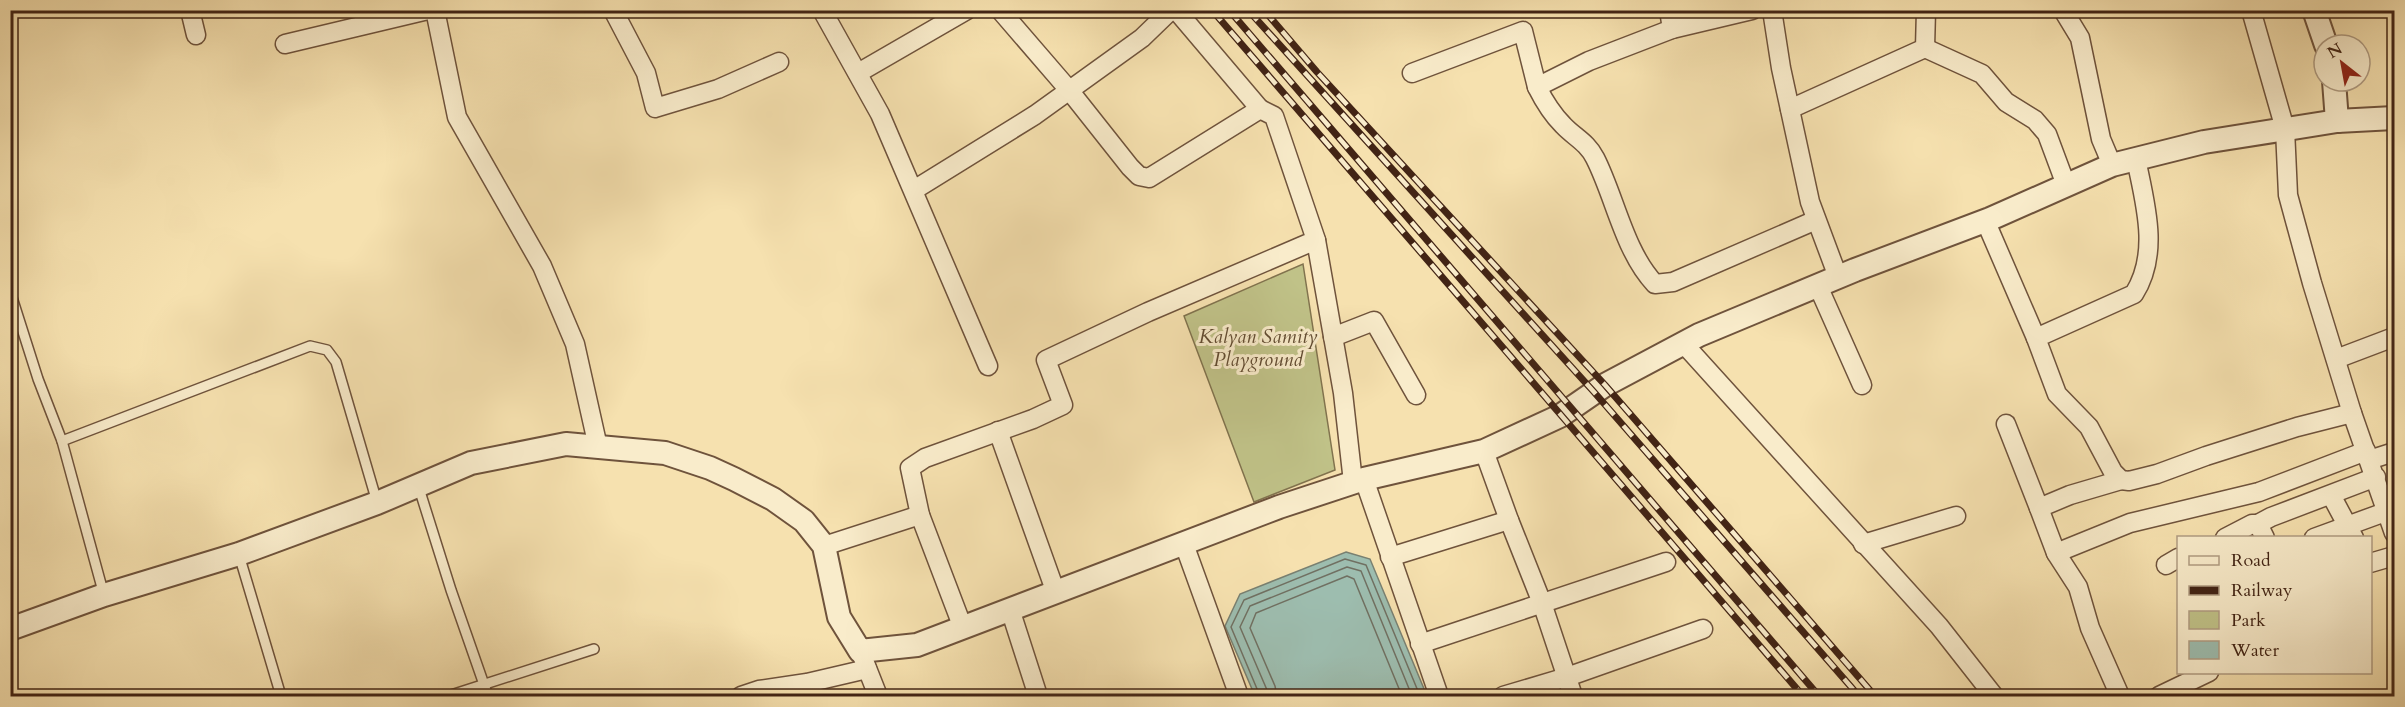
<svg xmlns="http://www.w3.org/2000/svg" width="2405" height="707" viewBox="0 0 2405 707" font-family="Cardo,serif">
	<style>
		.green { fill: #c0c288; stroke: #81734e; stroke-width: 1.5 }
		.water { fill: #9dbdaf; stroke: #798071; stroke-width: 1.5 }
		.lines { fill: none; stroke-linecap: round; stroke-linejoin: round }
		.shore { stroke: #707062; stroke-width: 1.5 }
		.service-casing { stroke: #6f533c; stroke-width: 12 }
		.minor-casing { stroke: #6f533c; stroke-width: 21 }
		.tertiary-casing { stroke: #6f533c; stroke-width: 26 }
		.service { stroke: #f9eccb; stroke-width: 9 }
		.minor { stroke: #f9eccb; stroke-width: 18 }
		.tertiary { stroke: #f9eccb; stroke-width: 22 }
		.rail-casing { stroke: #422415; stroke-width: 7 }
		.rail { stroke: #f9eccb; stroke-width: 4.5; stroke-dasharray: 14; stroke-linecap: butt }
		.labels { text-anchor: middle; stroke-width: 6; stroke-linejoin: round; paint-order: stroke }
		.park-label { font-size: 20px; font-style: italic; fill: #624c32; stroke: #f9eccb }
	</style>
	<rect width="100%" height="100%" fill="#f6e1af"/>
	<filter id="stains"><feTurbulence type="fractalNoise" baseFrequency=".00333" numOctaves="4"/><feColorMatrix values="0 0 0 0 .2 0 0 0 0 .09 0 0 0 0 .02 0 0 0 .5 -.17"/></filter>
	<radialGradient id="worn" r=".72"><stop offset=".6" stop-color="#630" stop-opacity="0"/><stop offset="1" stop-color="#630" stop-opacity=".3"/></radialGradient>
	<path class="green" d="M1303,264L1335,470L1254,502L1184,316Z"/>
	<path class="water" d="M1346,552L1370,559L1427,696H1255L1225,626L1240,594Z"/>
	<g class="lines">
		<g class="shore">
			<path d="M1260,696L1231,627L1244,600L1345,559L1366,565L1420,696"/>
			<path d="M1268,696L1267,690L1240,627L1250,606L1347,567L1361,571L1412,696"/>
			<path d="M1277,696L1275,686L1250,628L1256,613L1347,576L1354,579L1402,696"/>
		</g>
		<g class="service-casing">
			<g id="service">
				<path d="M10,291L38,379L62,441L104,595"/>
				<path d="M62,441L310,346L327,350L336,362L377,502"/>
				<path d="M418,485L451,590L488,696"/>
				<path d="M239,555L281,696"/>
				<path d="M448,696L594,649"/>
			</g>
		</g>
		<g class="minor-casing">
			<g id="minor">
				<path d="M190,10L196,35"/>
				<path d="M435,10L457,117L542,266L575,344L598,447"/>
				<path d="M613,10L646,73L655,108L718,89L779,62"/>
				<path d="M822,10L880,114L988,366"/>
				<path d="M1176,10L1260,109"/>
				<path d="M1669,10L1672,29"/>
				<path d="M1772,10L1781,68L1810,202L1838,277"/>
				<path d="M2063,10L2080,38L2101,139L2112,165"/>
				<path d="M2251,10L2285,129L2288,195L2312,283L2352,413L2394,533"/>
				<path d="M285,44L428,10"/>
				<path d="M1925,48L1982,74L2006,102L2035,120L2047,134L2066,185"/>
				<path d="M858,73L967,10"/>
				<path d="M1412,73L1523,31L1537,87L1589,61L1672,29L1752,10"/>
				<path d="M1537,87C1544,101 1551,113 1563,125C1574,137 1587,142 1595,158C1615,197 1624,251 1655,284L1673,282L1816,220"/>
				<path d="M1790,109L1925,48L1926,10"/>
				<path d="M2136,159C2145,203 2160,253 2134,294L2036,338L2057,394L2089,427L2113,472L2121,480L2129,481L2157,474L2206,456L2297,427L2352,413"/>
				<path d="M914,190L1035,115L1142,38L1171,10"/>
				<path d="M1985,220L2036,338"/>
				<path d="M1316,240L1343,393L1353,482"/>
				<path d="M1818,286L1862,385"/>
				<path d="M1333,337L1374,321L1416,395"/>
				<path d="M1683,343L1939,626L1994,696"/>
				<path d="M2336,359L2394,337"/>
				<path d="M2006,424L2039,508"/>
				<path d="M998,431L1056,593"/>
				<path d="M1484,451L1509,520L1542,603L1573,696"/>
				<path d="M2369,460L2394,452"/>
				<path d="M1364,479L1439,696"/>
				<path d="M2331,495L2354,538"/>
				<path d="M2258,524L2271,517L2376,477"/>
				<path d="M2225,538L2252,524H2258L2265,538"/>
				<path d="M2314,538L2388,511"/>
				<path d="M1184,544L1239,696"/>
				<path d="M1863,544L1956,516"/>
				<path d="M824,546L920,515"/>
				<path d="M2056,553L2039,508L2070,495L2121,480"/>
				<path d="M1390,557L1509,520"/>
				<path d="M2370,563L2394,556"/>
				<path d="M2166,565L2178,558"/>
				<path d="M1010,609L1038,696"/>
				<path d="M963,628L920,515L910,468L925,458L1033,419L1063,405L1046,360L1148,312L1316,240L1274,116L1260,109L1149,178L1139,176L1130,167L1069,90L1000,10"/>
				<path d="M1420,644L1666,562"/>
				<path d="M863,658L878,696"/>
				<path d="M741,696L759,690L807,683L867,669"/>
				<path d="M1503,696L1567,677L1703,629"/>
				<path d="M2120,696L2090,628L2078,587L2056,553L2130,523L2259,492L2366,451"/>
				<path d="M2159,696L2209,672"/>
			</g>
		</g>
		<g class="tertiary-casing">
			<g id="tertiary">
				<path d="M2314,10L2326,45"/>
				<path d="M2334,81L2337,121"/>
				<path d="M10,629L104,595L239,554L377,503L471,463L566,444L665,453L710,468L734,479L773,499L804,521L824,546L839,617L860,651L917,645L1279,507L1364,479L1484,451L1560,416L1605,385L1699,335L1855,270L1990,219L2112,165L2204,142L2337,121L2394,118"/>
			</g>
		</g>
		<use href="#service" class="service"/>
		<use href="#minor" class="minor"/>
		<use href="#tertiary" class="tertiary"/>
		<g class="rail-casing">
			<g id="rail">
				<path d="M1212,10L1803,696"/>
				<path d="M1229,10L1819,696"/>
				<path d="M1248,10L1594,392L1859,696"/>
				<path d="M1264,10L1317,72L1605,385L1875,696"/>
			</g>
		</g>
		<use href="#rail" class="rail"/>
	</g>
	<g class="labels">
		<g class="park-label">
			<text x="1258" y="343">Kalyan Samity<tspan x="1258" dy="23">Playground</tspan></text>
		</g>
	</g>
	<rect width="2405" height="707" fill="none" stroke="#f6e1af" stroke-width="36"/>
	<rect x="12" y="12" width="2381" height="683" fill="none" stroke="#422415" stroke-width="3"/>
	<rect x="18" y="18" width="2369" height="671" fill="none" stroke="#422415" stroke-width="1.5"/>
	<rect x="2177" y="536" width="195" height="138" fill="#f9eccb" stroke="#b09c82" stroke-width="1.5"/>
	<rect x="2189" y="556" width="30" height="9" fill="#f9eccb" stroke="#b09c82" stroke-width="1.5"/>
	<text x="2231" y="566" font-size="18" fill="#422415">Road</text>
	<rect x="2189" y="586" width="30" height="9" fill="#422415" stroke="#b09c82" stroke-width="1.5"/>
	<text x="2231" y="596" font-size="18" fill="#422415">Railway</text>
	<rect x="2189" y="611" width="30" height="18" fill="#c0c288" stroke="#b09c82" stroke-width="1.5"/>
	<text x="2231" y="626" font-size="18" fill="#422415">Park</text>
	<rect x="2189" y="641" width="30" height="18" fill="#9dbdaf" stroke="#b09c82" stroke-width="1.5"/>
	<text x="2231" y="656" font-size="18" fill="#422415">Water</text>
	<g transform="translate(2342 63) rotate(329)"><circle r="28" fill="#f9eccb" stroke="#b09c82" stroke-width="1.5"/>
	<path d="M0-4.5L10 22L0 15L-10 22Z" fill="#8f2418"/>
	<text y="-9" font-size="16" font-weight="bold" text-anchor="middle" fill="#422415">N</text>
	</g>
	<rect width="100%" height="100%" filter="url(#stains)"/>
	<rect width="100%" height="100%" fill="url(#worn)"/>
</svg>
